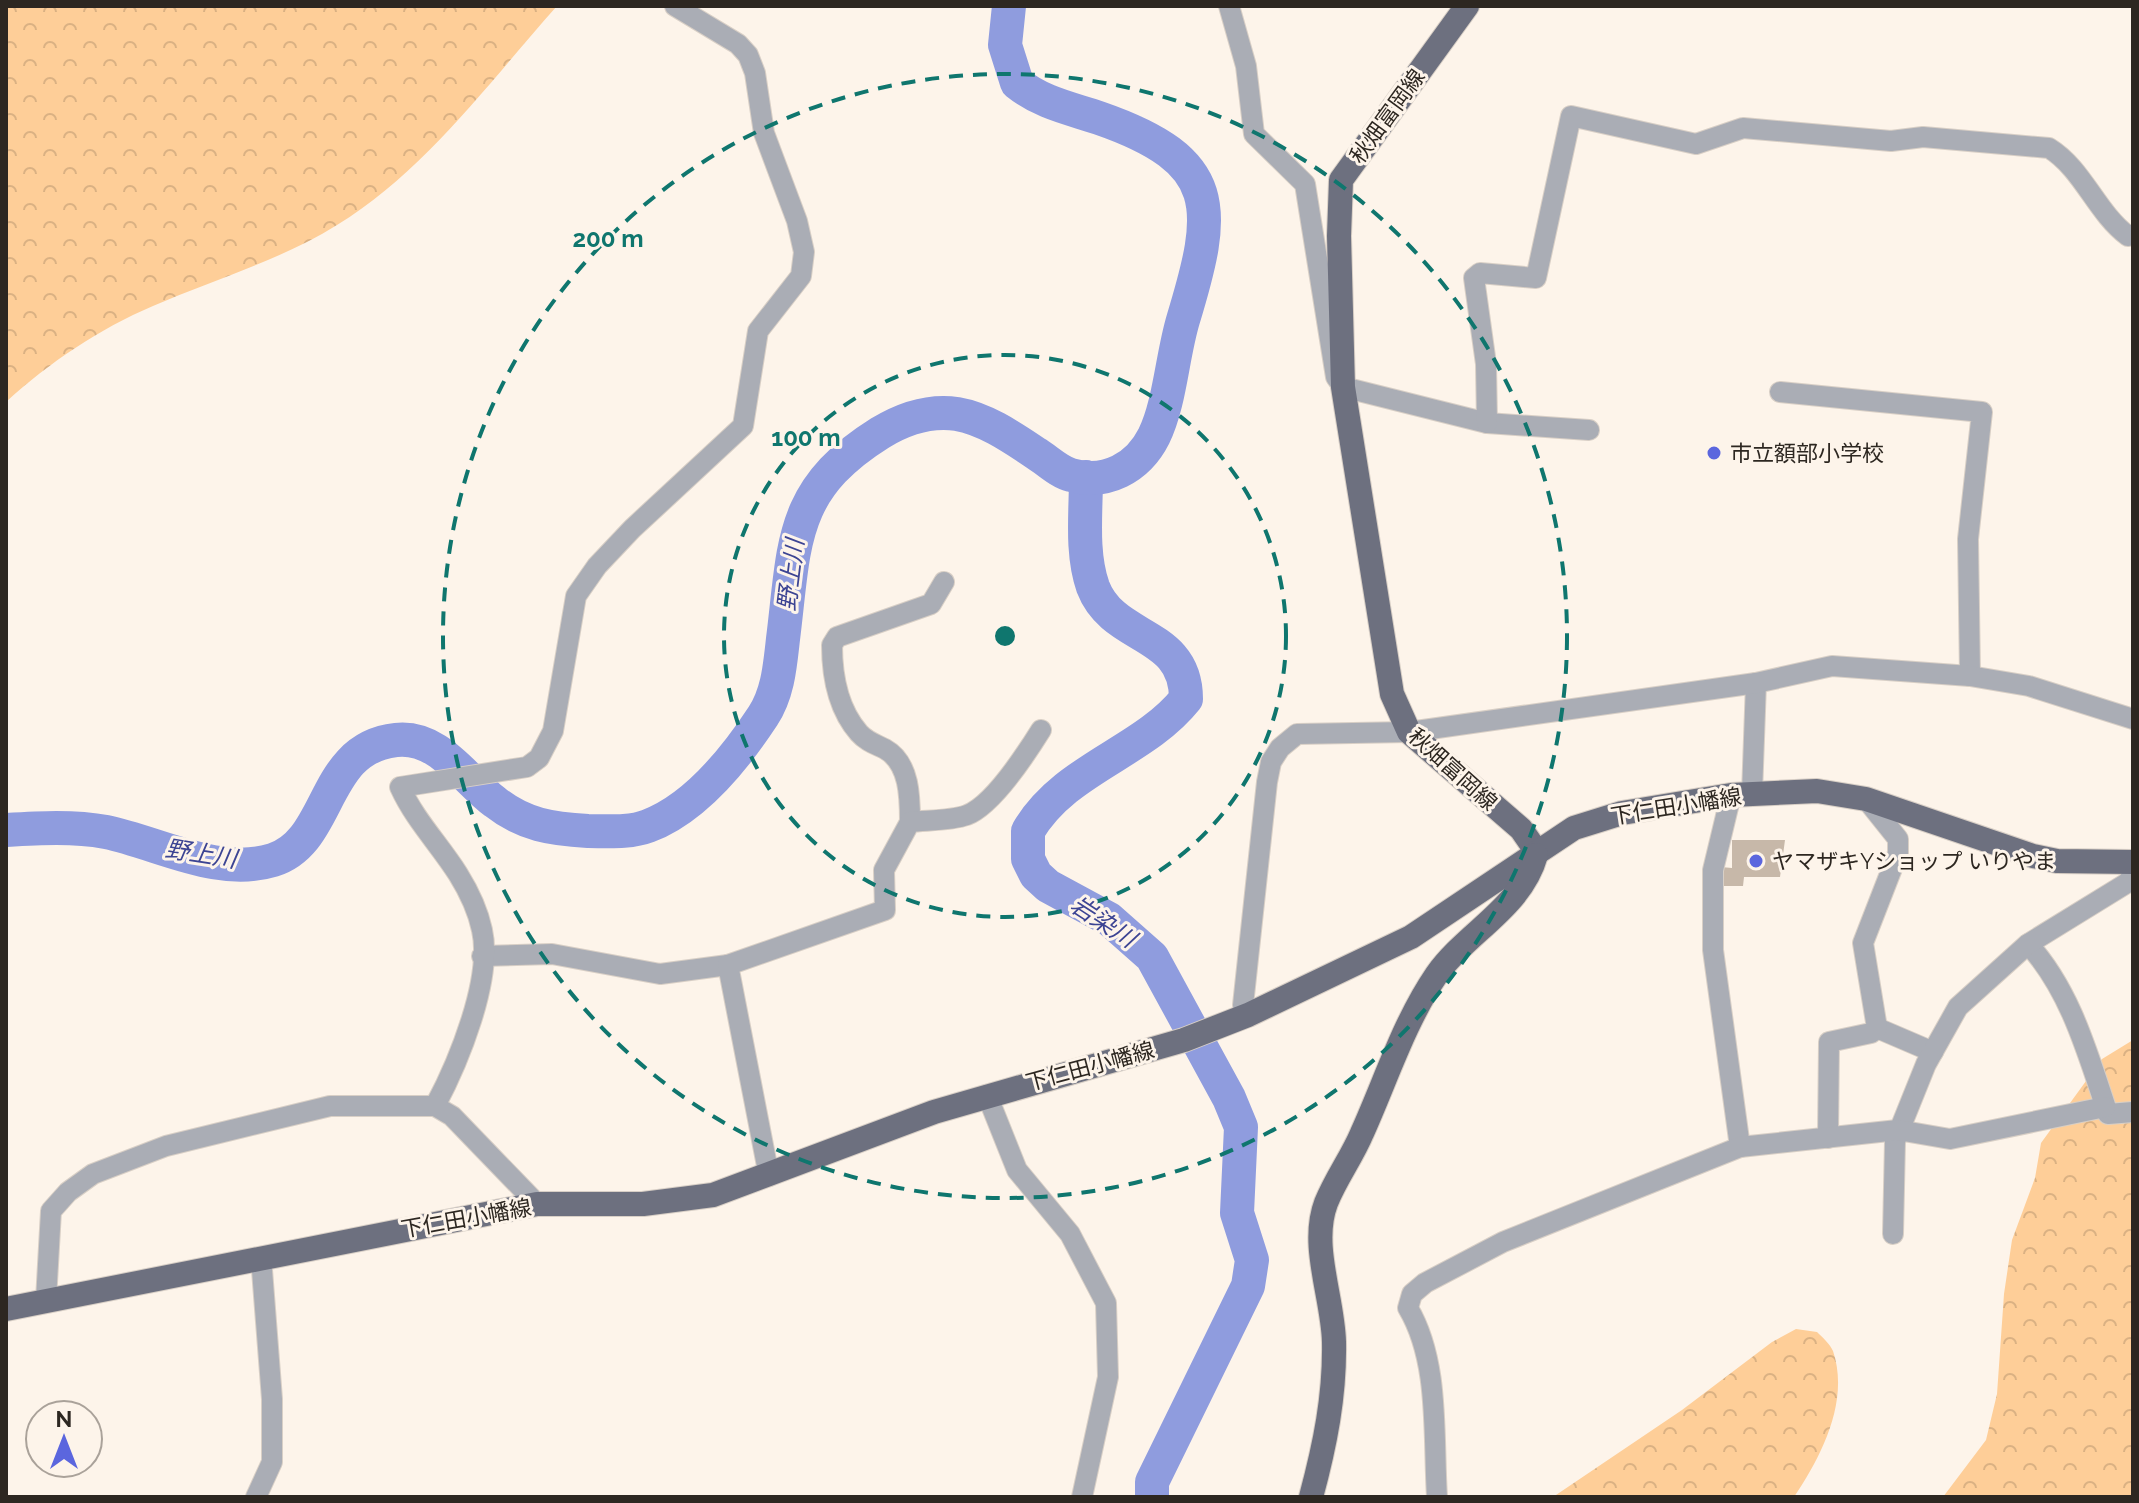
<svg xmlns="http://www.w3.org/2000/svg" width="2139" height="1503" viewBox="0 0 2139 1503" font-family="Raleway,'Noto Sans JP',sans-serif">
	<style>
		.forest { fill: url(#forest-crowns) }
		.lines { fill: none; stroke-linecap: round; stroke-linejoin: round }
		.river { stroke: #8f9cde; stroke-width: 34 }
		.building { fill: #c7b8a9 }
		.minor-casing { stroke: #d8cfc6; stroke-width: 22 }
		.major-casing { stroke: #d8cfc6; stroke-width: 26 }
		.minor { stroke: #aaadb5; stroke-width: 20 }
		.major { stroke: #6d707f; stroke-width: 24 }
		.ring { fill: none; stroke: #0f766e; stroke-width: 4; stroke-dasharray: 14 10 }
		.poi-dot { fill: #5b66de; stroke: #fdf4ea; stroke-width: 3 }
		.labels { text-anchor: middle; stroke-width: 6; stroke-linejoin: round; paint-order: stroke }
		.street-label { font-size: 22px; fill: #2d2721; stroke: #fdf4ea }
		.poi-label { font-size: 22px; fill: #2d2721; stroke: #fdf4ea; text-anchor: start }
		.water-label { font-size: 24px; font-style: italic; fill: #3c4493; stroke: #fdf4ea }
		.centre { fill: #0f766e; stroke: #fdf4ea; stroke-width: 4 }
		.ring-label { font-size: 24px; text-anchor: middle; font-weight: bold; fill: #0f766e; stroke: #fdf4ea; stroke-width: 6; stroke-linejoin: round; paint-order: stroke }
	</style>
	<defs>
		<pattern id="forest-crowns" width="20" height="18" patternUnits="userSpaceOnUse" patternTransform="scale(2)"><rect width="20" height="18" fill="#fece98"/><path d="M2 6a3 3 0 1 1 6 0M12 15a3 3 0 1 1 6 0" fill="none" stroke="#dab183"/></pattern>
	</defs>
	<rect width="100%" height="100%" fill="#fdf4ea"/>
	<g class="forest">
		<path d="M6,6H557C490,81 424,172 337,225C279,261 215,279 153,306C99,329 50,362 6,402Z"/>
		<path d="M2133,1040V1497H1943L1986,1440L1997,1394L2004,1294L2012,1240L2035,1178L2041,1143L2102,1059Z"/>
		<path d="M1796,1329L1817,1332C1822,1337 1830,1344 1833,1351C1850,1401 1821,1457 1794,1497H1553L1682,1410L1772,1342Z"/>
	</g>
	<g class="lines">
		<g class="river">
			<path d="M1086,477C1086,512 1081,553 1093,587C1114,642 1186,630 1186,699C1143,753 1065,768 1028,831V859L1036,875L1048,886L1109,919L1152,957L1229,1098L1241,1127L1237,1213L1252,1260L1248,1286L1152,1482V1497"/>
			<path d="M6,830C39,828 74,826 106,832C159,843 218,877 273,860C333,841 320,748 396,740C439,735 465,780 495,802C524,825 552,829 588,831C607,831 630,833 648,826C696,808 736,757 763,716C778,693 780,666 783,639C795,543 789,490 880,433C903,419 930,410 957,414C986,419 1013,438 1037,454C1048,461 1059,472 1071,475C1106,485 1138,468 1154,436C1170,403 1172,357 1183,320C1217,208 1223,161 1099,118C1069,108 1042,103 1017,83L1005,45L1009,6"/>
		</g>
	</g>
	<path class="building" d="M1732,840H1785L1780,877H1744L1743,886H1720L1721,867L1732,868Z"/>
	<g class="lines">
		<g class="minor-casing">
			<g id="minor">
				<path d="M1229,6L1246,66L1254,134L1305,184L1336,377L1343,387L1487,423L1589,430"/>
				<path d="M1780,392L1982,412L1968,539L1970,676"/>
				<path d="M1487,423L1486,364L1474,278L1480,273L1536,278L1571,116L1696,144L1743,128L1891,141L1923,137L2049,148C2083,169 2096,212 2128,236L2133,235"/>
				<path d="M1752,794L1756,683"/>
				<path d="M1731,795L1713,870V950L1740,1147"/>
				<path d="M910,822C910,798 910,763 885,749C875,744 866,741 859,733C838,709 832,675 832,645L837,637L931,604L944,582"/>
				<path d="M2028,944C2071,991 2088,1055 2108,1114L2133,1112"/>
				<path d="M482,956L552,954L660,974L728,965"/>
				<path d="M1248,1015L1243,1005L1267,782L1271,762L1280,748L1297,734L1409,732L1756,683L1832,666L1970,676L2029,686L2133,719"/>
				<path d="M1877,1028L1933,1052"/>
				<path d="M987,1095L1017,1170L1070,1234L1106,1303L1108,1377L1082,1497"/>
				<path d="M435,1106C458,1063 493,979 482,930C478,911 468,890 458,874C439,844 415,820 400,787L527,767L539,758L553,731L576,596L597,566L632,529L743,426L758,331L801,276L804,252L797,221L764,133L755,73L748,55L738,44L675,6"/>
				<path d="M1828,1138L1829,1042L1871,1033L1877,1028L1863,943L1898,853V839L1866,799"/>
				<path d="M769,1176L728,965L885,910L884,870L910,822C928,820 950,821 967,815C993,805 1026,754 1041,730"/>
				<path d="M1893,1234L1895,1141L1926,1064L1958,1007L2028,944L2127,883L2133,875"/>
				<path d="M46,1300L51,1211L68,1192L93,1174L166,1146L330,1106H435L452,1116L537,1204"/>
				<path d="M256,1497L272,1462V1399L261,1257"/>
				<path d="M1437,1497C1433,1436 1440,1362 1408,1308L1412,1294L1425,1283L1503,1242L1740,1147L1898,1130L1950,1139L2105,1107"/>
			</g>
		</g>
		<g class="major-casing">
			<g id="major">
				<path d="M1467,6L1341,180L1339,236L1343,387L1392,694L1409,732L1521,829L1537,852"/>
				<path d="M6,1309L537,1204H643L713,1195L934,1112L1184,1040L1248,1015L1411,937L1574,828L1622,813L1731,795L1817,791L1866,799L2033,856L2057,861L2133,862"/>
				<path d="M1311,1497C1325,1445 1335,1396 1334,1342C1333,1298 1310,1245 1326,1203C1336,1178 1352,1157 1362,1133C1386,1080 1404,1022 1437,974C1467,932 1521,908 1536,855"/>
			</g>
		</g>
		<use href="#minor" class="minor"/>
		<use href="#major" class="major"/>
	</g>
	<g class="ring">
		<circle cx="1005" cy="636" r="281"/>
		<circle cx="1005" cy="636" r="562"/>
	</g>
	<g class="poi-dot">
		<circle cx="1714" cy="453" r="8"/>
		<circle cx="1756" cy="861" r="8"/>
	</g>
	<g class="labels">
		<g class="street-label">
			<text transform="translate(1387 116) rotate(-54)" y="8">秋畑富岡線</text>
			<text transform="translate(1453 769) rotate(42)" y="8">秋畑富岡線</text>
			<text transform="translate(1676 806) rotate(-9)" y="8">下仁田小幡線</text>
			<text transform="translate(1090 1066) rotate(-15)" y="8">下仁田小幡線</text>
			<text transform="translate(466 1218) rotate(-10)" y="8">下仁田小幡線</text>
		</g>
		<g class="poi-label">
			<text x="1730" y="461">市立額部小学校</text>
			<text x="1772" y="869">ヤマザキYショップ いりやま</text>
		</g>
		<g class="water-label">
			<text transform="translate(791 575) rotate(-83)" y="8">野上川</text>
			<text transform="translate(201 854) rotate(9)" y="8">野上川</text>
			<text transform="translate(1103 922) rotate(33)" y="8">岩染川</text>
		</g>
	</g>
	<circle cx="1005" cy="636" r="12" class="centre"/>
	<g class="ring-label">
		<text x="608" y="247">200 m</text>
		<text x="806" y="446">100 m</text>
	</g>
	<rect width="2139" height="1503" fill="none" stroke="#2d2721" stroke-width="16"/>
	<g transform="translate(64 1439)"><circle r="38" fill="#fdf4ea" stroke="#aaa29a" stroke-width="2"/>
	<path d="M0-6L14 30L0 20L-14 30Z" fill="#5b66de"/>
	<text y="-12" font-size="22" font-weight="bold" text-anchor="middle" fill="#2d2721">N</text>
	</g>
</svg>
